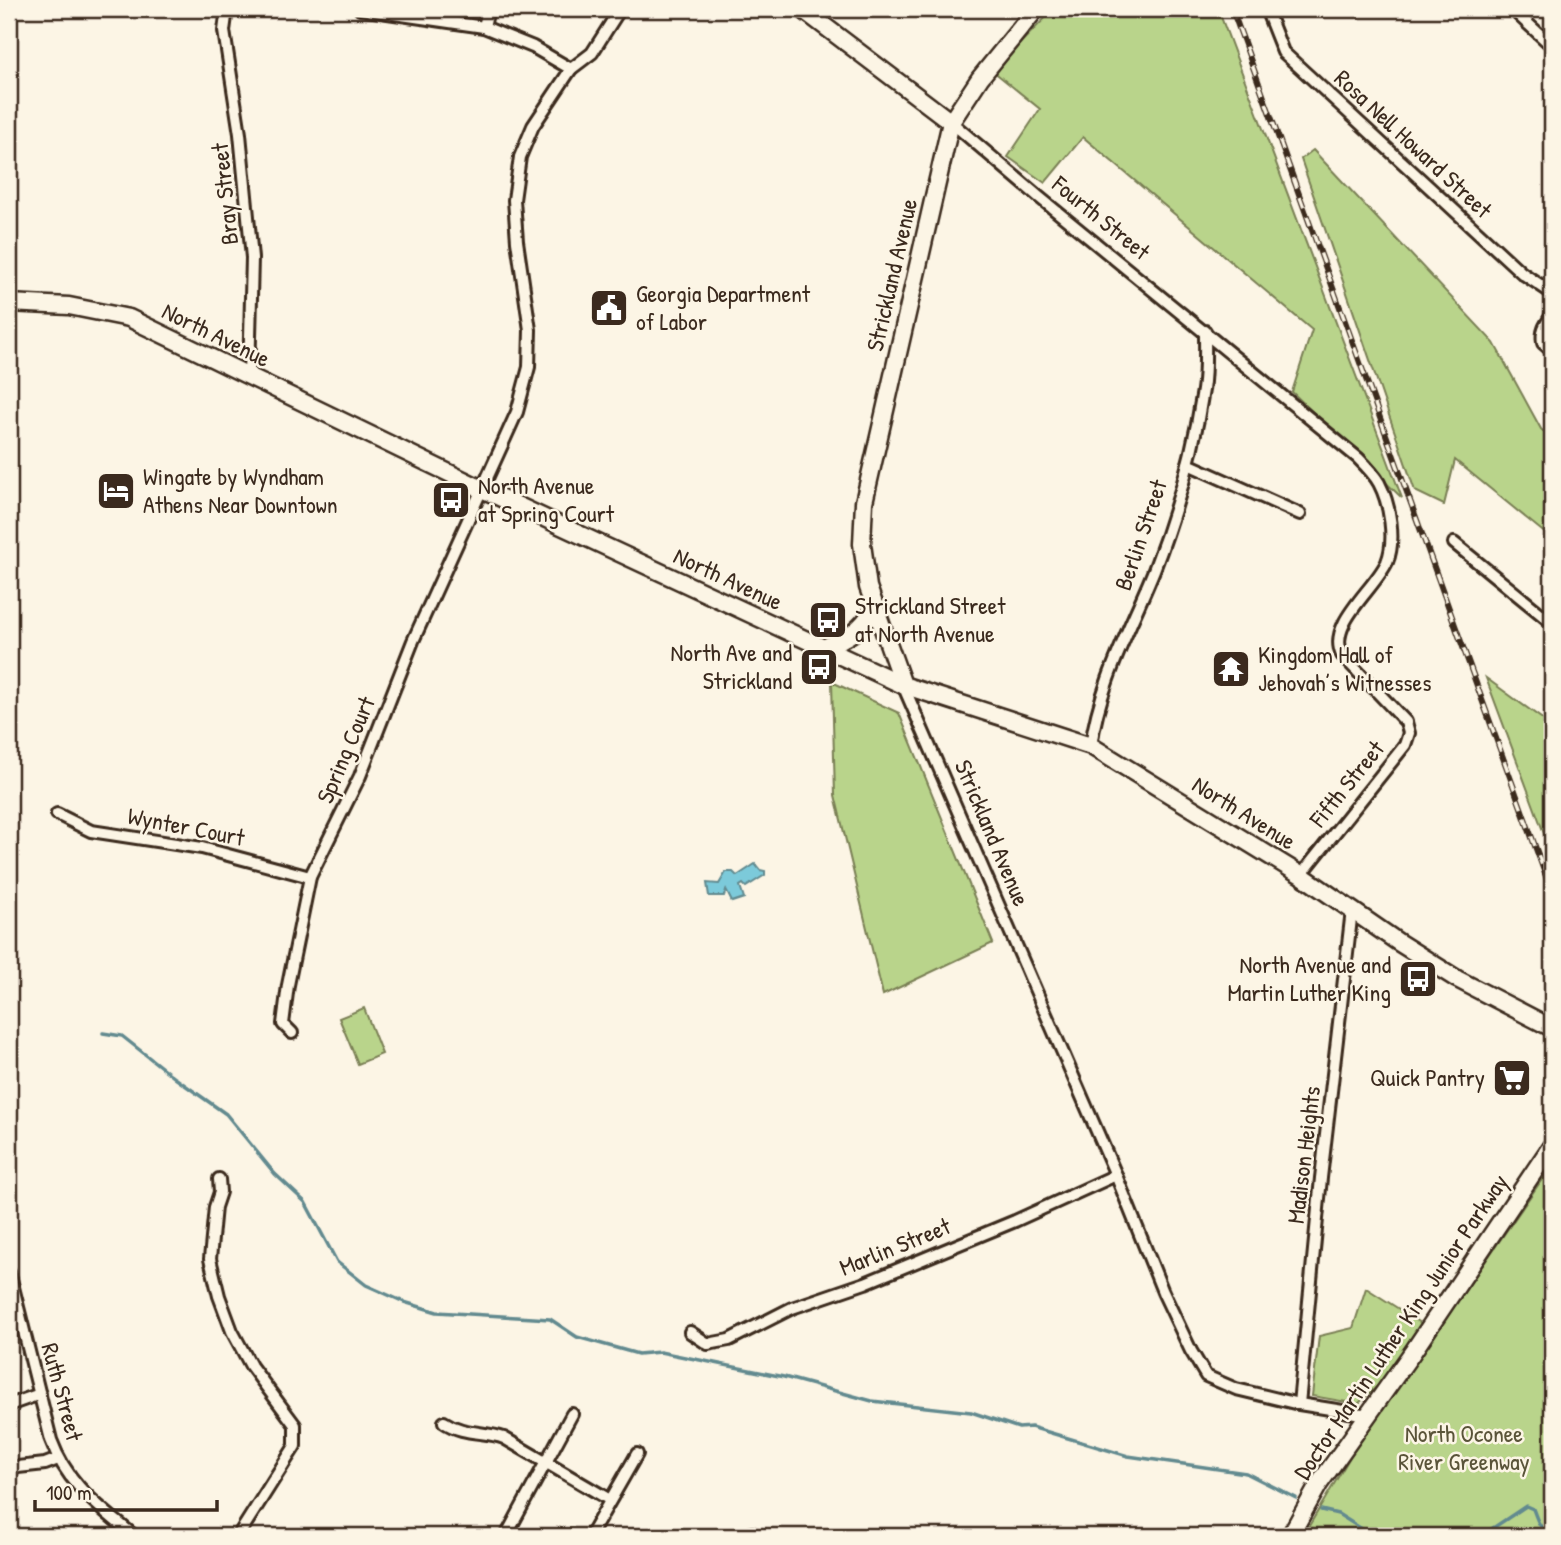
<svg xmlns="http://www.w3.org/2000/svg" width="1561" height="1545" viewBox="0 0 1561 1545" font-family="'Patrick Hand',sans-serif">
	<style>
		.green { fill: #b9d48b; stroke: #7a7f54; stroke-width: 2 }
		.water { fill: #7ccada; stroke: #628a8f; stroke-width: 2 }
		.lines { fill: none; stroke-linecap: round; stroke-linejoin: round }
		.stream { stroke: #628a8f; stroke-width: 3.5 }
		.street-casing { stroke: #3b2a1e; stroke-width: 16 }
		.secondary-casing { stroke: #3b2a1e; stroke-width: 21 }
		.street { stroke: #fcf5e5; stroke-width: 10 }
		.secondary { stroke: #fcf5e5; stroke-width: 16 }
		.rail-casing { stroke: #3b2a1e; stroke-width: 6 }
		.rail { stroke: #fcf5e5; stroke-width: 3.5; stroke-dasharray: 10; stroke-linecap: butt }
		.labels { text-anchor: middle; stroke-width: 5; stroke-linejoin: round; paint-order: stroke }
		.street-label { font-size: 24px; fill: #3b2a1e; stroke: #fcf5e5 }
		.poi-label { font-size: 24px; fill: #3b2a1e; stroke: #fcf5e5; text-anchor: start }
		.park-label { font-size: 24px; fill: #5a5439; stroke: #fcf5e5 }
	</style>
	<rect width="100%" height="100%" fill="#fcf5e5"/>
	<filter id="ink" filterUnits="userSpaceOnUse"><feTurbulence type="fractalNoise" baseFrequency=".0143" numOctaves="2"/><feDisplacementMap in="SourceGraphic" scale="14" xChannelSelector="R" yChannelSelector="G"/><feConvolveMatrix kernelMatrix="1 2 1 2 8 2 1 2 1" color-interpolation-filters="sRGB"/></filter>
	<g filter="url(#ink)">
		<g class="green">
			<path d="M1054,9H1125L1128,12L1132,9H1218L1402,498L1292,392L1312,330L1083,137L1045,183L1008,157L1040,109L993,71Z"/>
			<path d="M1313,150L1494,343L1541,429L1552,439V539L1455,460L1444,505L1415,491L1301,159Z"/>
			<path d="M1486,678L1552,726V855Z"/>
			<path d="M832,682L899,713L993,943L883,995L835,795Z"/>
			<path d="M364,1008L382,1054L358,1064L339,1018Z"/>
			<path d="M1552,1165V1536H1303L1350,1457Z"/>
			<path d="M1366,1288L1421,1323L1389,1375L1358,1404L1312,1396L1319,1336L1353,1328Z"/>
		</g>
		<path class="water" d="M755,864L760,870L765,871V875L746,887L743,884L740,886L744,898L732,902L726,890L724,896H709L707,883L719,884L726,872H733L737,876Z"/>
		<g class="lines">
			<g class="stream">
				<path d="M103,1033L122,1036L175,1078L226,1114L275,1174L305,1202L337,1262L366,1285L404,1302L437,1312L550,1319L577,1337L638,1354L660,1352L784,1377L872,1401L971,1412L1019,1428L1031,1427L1128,1456L1246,1473L1296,1498"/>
				<path d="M1321,1510L1338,1514L1373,1536"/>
				<path d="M1406,1536L1408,1534L1416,1536"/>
				<path d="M1481,1536L1526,1506L1533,1509C1538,1521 1539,1530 1552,1533"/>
			</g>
			<g class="street-casing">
				<g id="street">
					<path d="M227,9L224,31L240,134L252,258L249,376"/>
					<path d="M360,9L484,27L533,47L571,69L592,53L620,9"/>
					<path d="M1266,9L1283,52L1522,273L1552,293"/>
					<path d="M1512,9L1552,46"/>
					<path d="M484,27L488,9"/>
					<path d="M951,122L1039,197L1358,458C1365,465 1374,474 1379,483C1390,504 1396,540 1387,562C1374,590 1327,624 1342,655L1406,722L1409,733L1405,745L1301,875"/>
					<path d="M1552,315C1545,325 1541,331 1543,343L1552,351"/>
					<path d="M1188,464L1300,514"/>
					<path d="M1454,543L1552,623"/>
					<path d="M903,685L1116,1175L1163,1292L1191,1351L1206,1376L1236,1389L1299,1404L1368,1415"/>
					<path d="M1091,746C1099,684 1131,627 1154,570C1176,513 1194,450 1203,390C1206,371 1205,350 1205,331"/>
					<path d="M57,814L91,831L202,848L310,877"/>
					<path d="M292,1033L283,1024L288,985L310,877L360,776L413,641L517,412L529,367L530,330L517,241L514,200L520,157L533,126L571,69"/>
					<path d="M219,1179L220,1192L215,1207L210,1259L219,1296L232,1331L251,1366L295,1425V1446L238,1536"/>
					<path d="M9,1271L51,1440C68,1486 99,1506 134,1536"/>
					<path d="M690,1332L708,1344L729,1340L792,1308L865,1283L1015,1221L1116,1175"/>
					<path d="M1299,1404L1321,1178L1352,910"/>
					<path d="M9,1405L40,1394"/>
					<path d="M444,1422C463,1435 484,1431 504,1438L610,1500"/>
					<path d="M9,1468L45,1464L58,1459"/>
					<path d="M506,1536L572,1414"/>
					<path d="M590,1536L637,1454"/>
					<path d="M749,1536L752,1533"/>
				</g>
			</g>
			<g class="secondary-casing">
				<g id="secondary">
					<path d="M802,9L951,122"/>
					<path d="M9,303L69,306L129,318L482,489L903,685L1091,746L1301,875L1398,942L1457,979L1552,1028"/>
					<path d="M823,648C849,637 859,632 875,608"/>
					<path d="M903,685L868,587L862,544L864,502L951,122L980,78L1036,9"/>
					<path d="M1290,1536L1319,1484L1412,1353L1552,1145"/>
				</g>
			</g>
			<use href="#street" class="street"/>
			<use href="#secondary" class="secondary"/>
			<g class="rail-casing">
				<path id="rail" d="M1232,9L1552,893"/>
			</g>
			<use href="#rail" class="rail"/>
		</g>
	</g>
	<defs>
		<g id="civic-square" transform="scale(2.0125)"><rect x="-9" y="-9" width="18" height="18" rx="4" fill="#3b2a1e" stroke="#fcf5e5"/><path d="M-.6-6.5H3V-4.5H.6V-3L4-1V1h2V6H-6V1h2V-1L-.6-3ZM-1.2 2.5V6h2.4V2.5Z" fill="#fff"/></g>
		<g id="hotel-square" transform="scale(2.0125)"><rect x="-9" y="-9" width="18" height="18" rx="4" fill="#3b2a1e" stroke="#fcf5e5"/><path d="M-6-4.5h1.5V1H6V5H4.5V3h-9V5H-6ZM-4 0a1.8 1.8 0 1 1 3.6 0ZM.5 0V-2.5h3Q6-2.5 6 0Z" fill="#fff"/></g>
		<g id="bus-square" transform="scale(2.0125)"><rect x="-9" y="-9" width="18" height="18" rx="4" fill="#3b2a1e" stroke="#fcf5e5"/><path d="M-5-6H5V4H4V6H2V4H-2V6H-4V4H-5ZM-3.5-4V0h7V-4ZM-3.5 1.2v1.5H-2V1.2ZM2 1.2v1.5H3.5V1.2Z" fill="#fff"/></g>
		<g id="temple-square" transform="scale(2.0125)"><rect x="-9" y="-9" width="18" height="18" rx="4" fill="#3b2a1e" stroke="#fcf5e5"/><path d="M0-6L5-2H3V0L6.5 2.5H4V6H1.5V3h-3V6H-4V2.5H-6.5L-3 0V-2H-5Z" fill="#fff"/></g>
		<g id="supermarket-square" transform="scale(2.0125)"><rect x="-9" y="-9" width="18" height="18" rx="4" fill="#3b2a1e" stroke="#fcf5e5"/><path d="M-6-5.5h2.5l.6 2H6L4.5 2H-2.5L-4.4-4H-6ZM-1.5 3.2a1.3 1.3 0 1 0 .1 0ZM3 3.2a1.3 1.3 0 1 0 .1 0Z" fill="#fff"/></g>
	</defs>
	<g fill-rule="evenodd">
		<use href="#civic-square" x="609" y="308"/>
		<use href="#hotel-square" x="116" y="491"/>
		<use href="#bus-square" x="451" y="500"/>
		<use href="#bus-square" x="828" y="620"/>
		<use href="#bus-square" x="819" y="667"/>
		<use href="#temple-square" x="1231" y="669"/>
		<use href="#bus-square" x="1418" y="979"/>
		<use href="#supermarket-square" x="1512" y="1078"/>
	</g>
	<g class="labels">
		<g class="street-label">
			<text transform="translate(1413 144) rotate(43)" y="8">Rosa Nell Howard Street</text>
			<text transform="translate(225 194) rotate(-96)" y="8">Bray Street</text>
			<text transform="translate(1101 218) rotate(39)" y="8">Fourth Street</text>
			<text transform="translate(892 275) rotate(-77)" y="8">Strickland Avenue</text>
			<text transform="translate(216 335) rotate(26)" y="8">North Avenue</text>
			<text transform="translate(1141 535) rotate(-71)" y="8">Berlin Street</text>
			<text transform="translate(728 579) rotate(25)" y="8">North Avenue</text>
			<text transform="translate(346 750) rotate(-67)" y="8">Spring Court</text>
			<text transform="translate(1347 784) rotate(-51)" y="8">Fifth Street</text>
			<text transform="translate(1244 813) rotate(32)" y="8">North Avenue</text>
			<text transform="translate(186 827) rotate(11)" y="8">Wynter Court</text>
			<text transform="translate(992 833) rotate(67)" y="8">Strickland Avenue</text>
			<text transform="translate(1304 1155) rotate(-83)" y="8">Madison Heights</text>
			<text transform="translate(895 1247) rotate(-22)" y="8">Marlin Street</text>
			<text transform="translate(1401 1327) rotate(-56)" y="8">Doctor Martin Luther King Junior Parkway</text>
			<text transform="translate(62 1392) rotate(75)" y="8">Ruth Street</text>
		</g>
		<g class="poi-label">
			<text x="636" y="302">Georgia Department<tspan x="636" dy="28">of Labor</tspan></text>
			<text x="143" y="485">Wingate by Wyndham<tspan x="143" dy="28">Athens Near Downtown</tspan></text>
			<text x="478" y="494">North Avenue<tspan x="478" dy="28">at Spring Court</tspan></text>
			<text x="855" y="614">Strickland Street<tspan x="855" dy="28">at North Avenue</tspan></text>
			<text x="792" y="661" text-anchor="end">North Ave and<tspan x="792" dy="28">Strickland</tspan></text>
			<text x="1258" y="663">Kingdom Hall of<tspan x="1258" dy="28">Jehovah’s Witnesses</tspan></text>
			<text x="1391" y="973" text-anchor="end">North Avenue and<tspan x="1391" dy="28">Martin Luther King</tspan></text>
			<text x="1485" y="1086" text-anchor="end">Quick Pantry</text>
		</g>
		<g class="park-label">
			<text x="1464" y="1442">North Oconee<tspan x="1464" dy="28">River Greenway</tspan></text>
		</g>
	</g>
	<rect width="1561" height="1545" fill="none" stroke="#fcf5e5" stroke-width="35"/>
	<rect x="18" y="18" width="1526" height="1510" fill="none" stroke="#3b2a1e" stroke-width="2.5" filter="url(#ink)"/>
	<path d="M35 1500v10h182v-10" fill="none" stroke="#3b2a1e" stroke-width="3.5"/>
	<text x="46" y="1500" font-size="21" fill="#3b2a1e" stroke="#fcf5e5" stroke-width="5" paint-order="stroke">100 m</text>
</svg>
